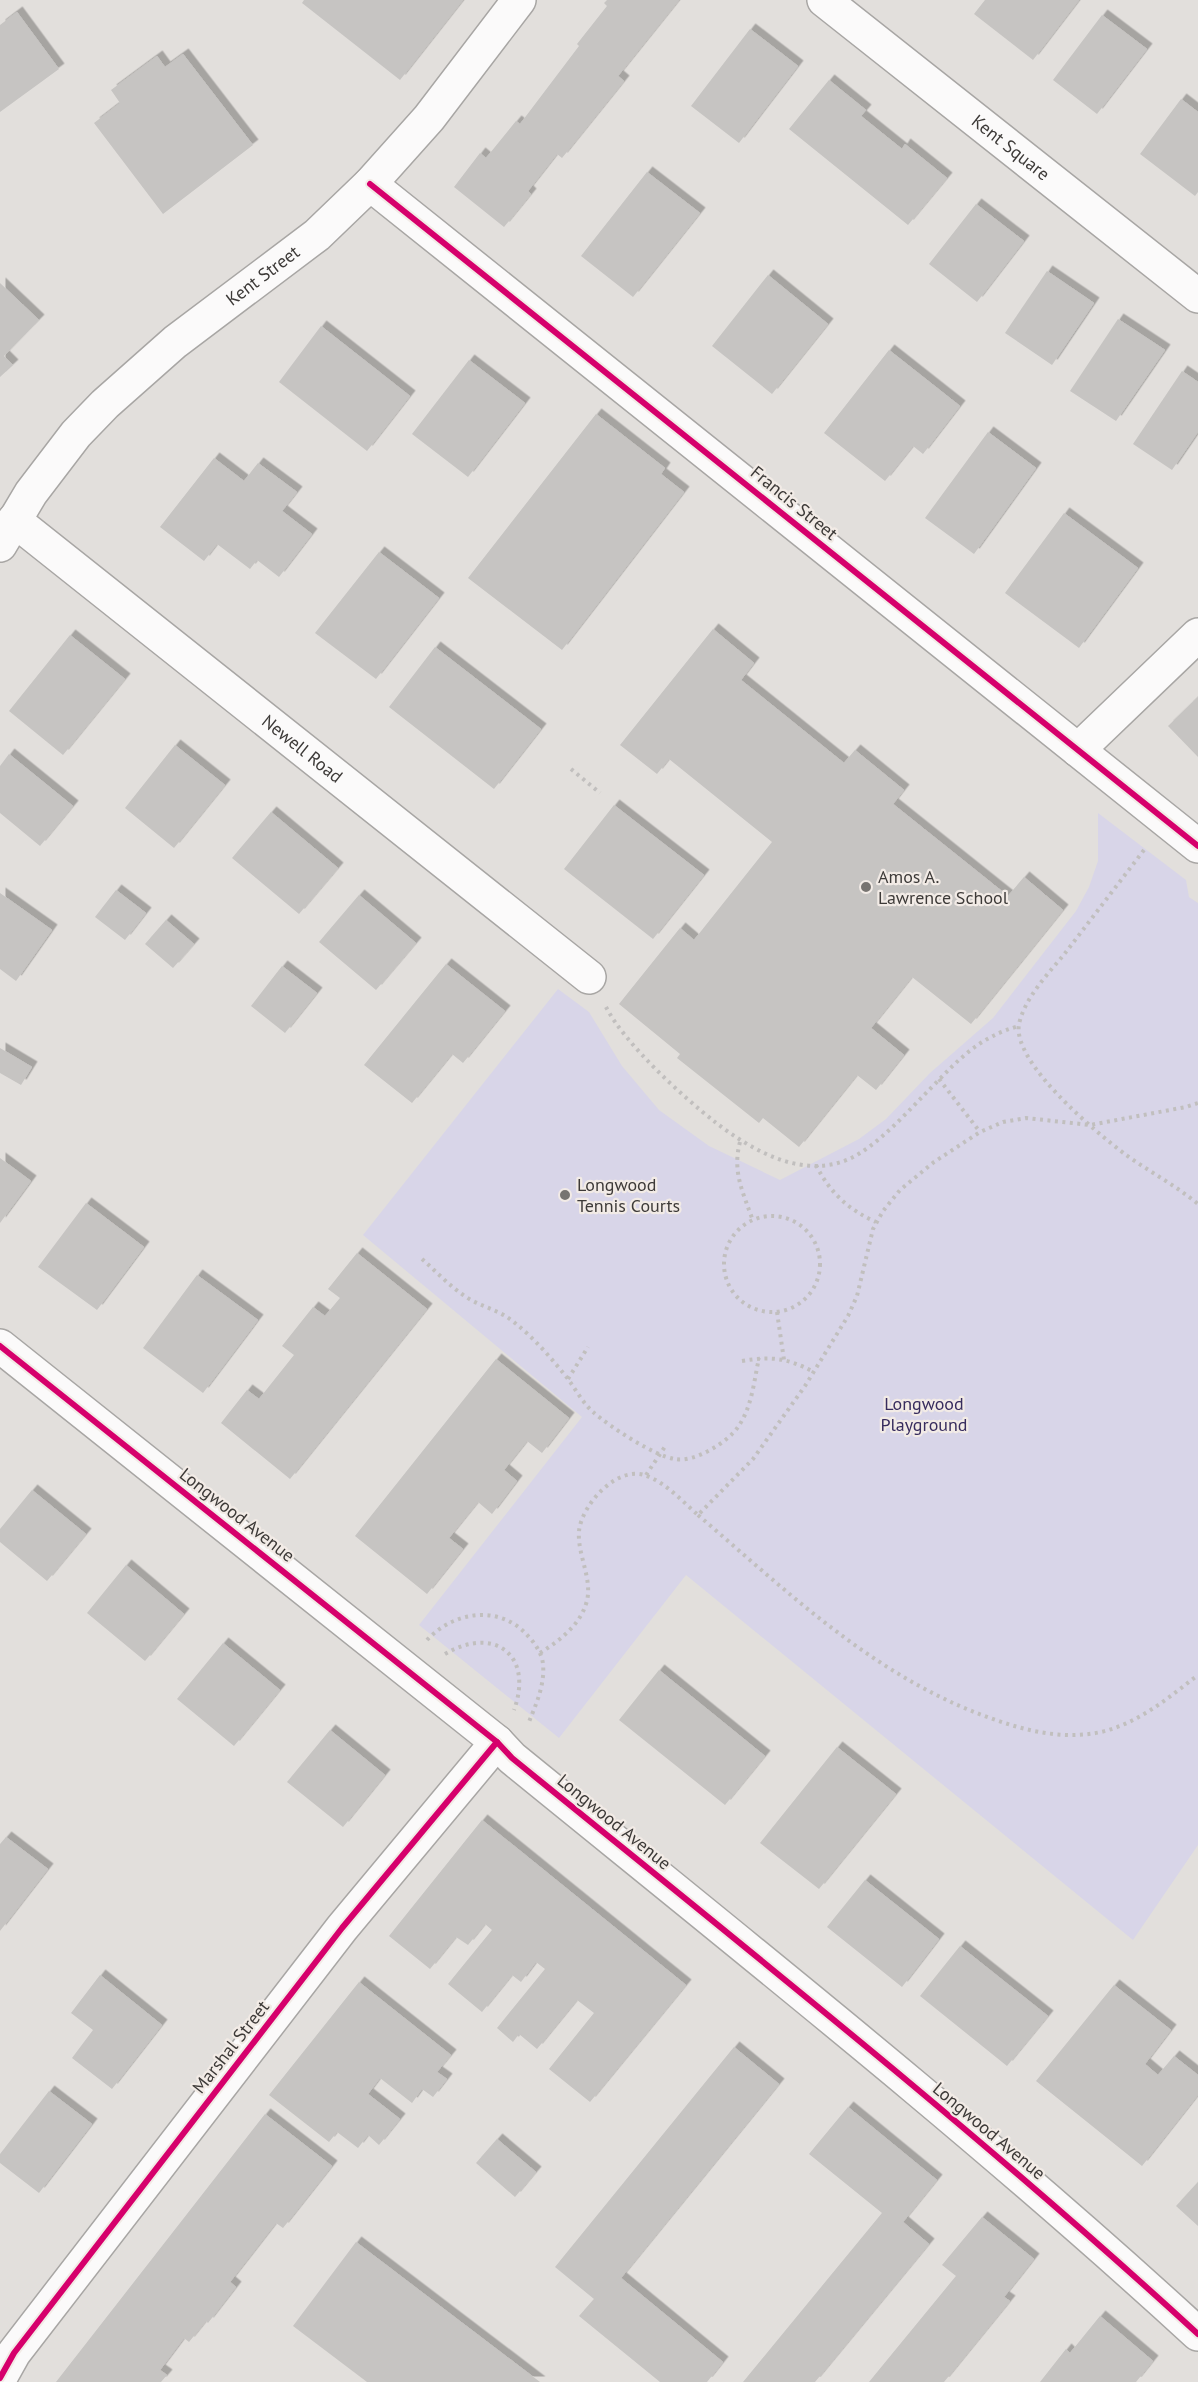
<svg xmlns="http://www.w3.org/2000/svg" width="1198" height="2382" viewBox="0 0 1198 2382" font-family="'PT Sans',sans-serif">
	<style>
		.green { fill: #d8d5e8 }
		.building { fill: #c6c4c2; filter: url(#shadow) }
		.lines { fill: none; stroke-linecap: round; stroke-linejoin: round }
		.minor-casing { stroke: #a8a6a4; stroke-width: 36 }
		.major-casing { stroke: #a8a6a4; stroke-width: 36 }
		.path { stroke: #c1bfbe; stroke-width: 4; stroke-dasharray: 3 4.5; stroke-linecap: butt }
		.minor { stroke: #fbfafa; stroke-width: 33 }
		.major { stroke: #fbfafa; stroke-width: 33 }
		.cycleway-casing { stroke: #f2ebe6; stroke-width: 10 }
		.cycleway { stroke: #d6006c; stroke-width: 6 }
		.poi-dot { fill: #777471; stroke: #f2ebe6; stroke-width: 2 }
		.labels { text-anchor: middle; stroke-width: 4.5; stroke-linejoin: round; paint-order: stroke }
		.street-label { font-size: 18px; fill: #3d3a38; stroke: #f2ebe6 }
		.poi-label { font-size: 18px; fill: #3d3a38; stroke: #f2ebe6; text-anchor: start }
		.park-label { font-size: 18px; fill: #372c5e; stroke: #f2ebe6 }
	</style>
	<defs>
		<filter id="shadow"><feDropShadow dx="5.5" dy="-5.5" stdDeviation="0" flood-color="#0004"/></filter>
	</defs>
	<rect width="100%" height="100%" fill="#e2dfdc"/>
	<path class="green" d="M1098,813L1186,880L1189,897L1198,903V1845L1133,1940L686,1575L559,1738L419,1625L582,1417L363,1235L558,989L589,1012L622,1066L659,1110L709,1146L780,1180L859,1139L886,1119L930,1073L993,1018L1076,911L1089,887L1098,861Z"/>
	<g class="building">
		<path d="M304,0H463L400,80L302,3Z"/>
		<path d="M607,0H679L618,76L624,81L562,158L557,154L528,191L531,194L504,227L454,187L480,153L486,158L516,121L520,124L579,46L577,44L607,6L604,3Z"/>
		<path d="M985,0H1079L1033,60L974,14Z"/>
		<path d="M17,12L59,69L0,112V25Z"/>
		<path d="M1102,15L1147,49L1097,114L1053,80Z"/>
		<path d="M750,29L798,66L739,143L691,106Z"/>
		<path d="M183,54L253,145L163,214L94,123L120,103L111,90L157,56L165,67Z"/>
		<path d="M829,80L866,110L861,116L902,149L905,144L947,178L908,225L789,129Z"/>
		<path d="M1181,99L1198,112V192L1195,196L1140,154Z"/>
		<path d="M647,172L700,213L633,297L581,256Z"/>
		<path d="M976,204L1024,241L977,302L929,264Z"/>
		<path d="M1047,271L1094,303L1052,365L1005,333Z"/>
		<path d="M768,275L828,324L772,394L712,346Z"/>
		<path d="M0,283L39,320L4,356L13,365L0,377Z"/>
		<path d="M1118,319L1165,350L1116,421L1070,391Z"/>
		<path d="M321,326L410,396L367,451L279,382Z"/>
		<path d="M889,350L960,406L923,454L913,446L885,481L824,433Z"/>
		<path d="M469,360L525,403L468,477L412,434Z"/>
		<path d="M1182,371L1198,382V432L1172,470L1133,444Z"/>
		<path d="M596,414L665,468L661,474L684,492L562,650L468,578Z"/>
		<path d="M988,432L1036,468L974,554L925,518Z"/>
		<path d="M214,458L244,481L258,463L297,492L282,511L312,534L279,577L257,560L250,569L217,544L204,561L160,527Z"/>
		<path d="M1064,513L1138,568L1079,648L1005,593Z"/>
		<path d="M379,552L439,598L376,679L315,633Z"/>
		<path d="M713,629L754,663L741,680L844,763L855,750L904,790L893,804L1008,896L1024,877L1063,910L971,1024L912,977L871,1028L904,1055L876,1090L857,1075L799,1147L763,1118L759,1123L677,1058L680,1054L619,1004L680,928L694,940L772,842L669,759L657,774L620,745Z"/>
		<path d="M70,635L125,679L63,755L9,711Z"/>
		<path d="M435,647L541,729L494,789L389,707Z"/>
		<path d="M1198,697V757L1168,726Z"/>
		<path d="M175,745L225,785L174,848L125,808Z"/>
		<path d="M9,754L73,806L40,846L0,813V766Z"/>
		<path d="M614,805L704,875L653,939L564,869Z"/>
		<path d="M271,812L338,868L299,914L232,858Z"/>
		<path d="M116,890L146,913L125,940L95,917Z"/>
		<path d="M0,893L52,930L16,981L0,969Z"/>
		<path d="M359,895L416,943L376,990L319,942Z"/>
		<path d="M166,920L194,944L173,968L145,944Z"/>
		<path d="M446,964L505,1011L463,1063L452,1054L412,1103L364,1065Z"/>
		<path d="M282,966L317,993L285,1033L251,1006Z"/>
		<path d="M0,1048L32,1067L21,1085L0,1073Z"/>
		<path d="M0,1158L31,1181L0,1223Z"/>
		<path d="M86,1203L144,1247L97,1310L38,1267Z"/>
		<path d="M357,1253L427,1309L290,1479L221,1423L247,1390L259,1399L294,1355L282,1346L313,1307L325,1316L340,1298L328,1289Z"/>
		<path d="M197,1275L258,1320L203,1393L143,1348Z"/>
		<path d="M496,1359L569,1418L542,1453L527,1441L504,1470L517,1481L492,1514L478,1502L461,1523L449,1538L463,1549L427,1594L355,1536Z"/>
		<path d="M32,1490L86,1534L47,1581L0,1542V1529Z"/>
		<path d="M126,1565L184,1614L145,1661L87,1613Z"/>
		<path d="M223,1643L280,1690L234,1746L177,1699Z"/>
		<path d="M659,1670L765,1756L725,1805L619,1720Z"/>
		<path d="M330,1730L385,1775L343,1827L287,1782Z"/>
		<path d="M837,1747L896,1794L819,1889L760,1843Z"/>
		<path d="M482,1820L686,1985L590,2102L549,2069L594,2013L577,2000L537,2049L519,2034L513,2042L497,2028L545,1969L536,1962L521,1982L512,1975L482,2012L448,1984L492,1930L485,1924L468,1945L456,1937L430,1969L389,1936Z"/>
		<path d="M6,1837L48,1869L0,1931V1844Z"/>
		<path d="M865,1880L939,1939L902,1987L827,1927Z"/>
		<path d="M960,1946L1048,2016L1007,2066L920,1996Z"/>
		<path d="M100,1975L162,2025L112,2089L72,2058L93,2030L71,2013Z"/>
		<path d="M359,1982L451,2055L437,2072L447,2079L433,2097L422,2089L412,2103L380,2078L368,2094L400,2119L379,2145L368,2135L358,2148L337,2132L329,2142L269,2095Z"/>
		<path d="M1114,1985L1171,2030L1145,2064L1158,2075L1174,2056L1198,2075V2095L1142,2166L1036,2081Z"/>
		<path d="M734,2047L779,2084L621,2278L723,2362L707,2382H660L579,2316L594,2299L555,2267Z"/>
		<path d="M49,2091L92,2124L39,2193L0,2163V2154Z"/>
		<path d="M848,2107L937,2180L903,2222L929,2244L815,2382H743L882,2213L809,2154Z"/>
		<path d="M265,2114L332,2166L283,2228L276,2223L230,2282L236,2287L208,2323L206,2321L189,2342L184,2338L160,2370L167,2375L161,2382H56Z"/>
		<path d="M497,2139L536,2172L515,2197L476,2163Z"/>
		<path d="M1198,2182V2226L1176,2206Z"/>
		<path d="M982,2217L1034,2259L1004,2297L1010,2301L944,2382H869L956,2276L942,2265Z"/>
		<path d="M356,2242L540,2382H367L293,2326Z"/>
		<path d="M1100,2316L1153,2361L1136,2382H1040L1066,2349L1070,2353Z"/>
	</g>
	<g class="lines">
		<g class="minor-casing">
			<g id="minor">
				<path id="s1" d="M824,0L1198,296"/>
				<path d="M370,184L1198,846"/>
				<path id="s2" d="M14,520L589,977"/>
				<path id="s3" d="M0,545L31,493L76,434L105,404L175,342L317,235L370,184L429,118L519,0"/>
				<path d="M1078,750L1198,635"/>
				<path d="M0,2378L14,2353L342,1928L497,1742"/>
			</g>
		</g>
		<g class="major-casing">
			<path id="major" d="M0,1346L497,1742L512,1758C743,1946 978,2132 1198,2334"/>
		</g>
		<g class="path">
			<path d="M571,769L600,793"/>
			<path d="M1144,850C1118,884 1092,918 1066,952C1049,973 1025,997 1019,1024C1012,1063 1097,1133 1126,1155C1150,1172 1175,1185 1198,1204"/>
			<path d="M606,1007C625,1044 682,1096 715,1122C754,1152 808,1183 857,1155C885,1138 908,1111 931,1088C959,1059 979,1037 1019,1026"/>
			<path d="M939,1079L980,1132"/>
			<path d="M740,1142C732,1172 743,1192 753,1221"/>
			<path d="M816,1165C830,1193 849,1210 876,1222"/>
			<circle cx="772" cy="1264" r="48"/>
			<path d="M422,1259C438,1273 452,1289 471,1300C486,1308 501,1311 515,1323C534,1338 553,1360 568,1379C576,1390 583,1403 593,1412C609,1426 654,1456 675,1459C694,1463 728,1442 738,1427C752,1407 754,1381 759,1358"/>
			<path d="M777,1312L784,1360"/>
			<path d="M742,1361C772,1356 787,1358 814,1372"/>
			<path d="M568,1379L588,1347"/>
			<path d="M646,1475L666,1445"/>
			<path d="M698,1515C789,1593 875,1677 990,1718C1026,1731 1063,1740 1101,1732C1139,1723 1168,1698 1198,1675"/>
			<path d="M427,1640C454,1611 500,1604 528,1636C535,1643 542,1654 543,1664C545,1685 536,1704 529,1722"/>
			<path d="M540,1653C559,1641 579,1626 586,1604C594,1581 577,1555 579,1531C582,1504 618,1464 647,1476C666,1483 683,1502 698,1515L753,1459L805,1386L848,1316L857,1296L873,1229L883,1211L900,1190L934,1162L980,1132L1003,1122L1026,1118L1090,1125L1186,1107L1198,1103"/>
			<path d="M445,1654C494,1625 534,1655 514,1710"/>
		</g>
		<use href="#minor" class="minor"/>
		<use href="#major" class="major"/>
		<g class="cycleway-casing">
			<g id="cycleway">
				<path d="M370,184L1198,846"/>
				<path d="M0,1346L497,1742L512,1758C743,1946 978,2132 1198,2334"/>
				<path d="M0,2378L14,2353L342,1928L497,1742"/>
			</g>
		</g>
		<use href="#cycleway" class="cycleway"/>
	</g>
	<g class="poi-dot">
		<circle cx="866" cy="887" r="6"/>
		<circle cx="565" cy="1195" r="6"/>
	</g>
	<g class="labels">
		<g class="street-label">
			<text dy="6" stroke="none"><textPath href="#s1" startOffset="238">Kent Square</textPath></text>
			<text dy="6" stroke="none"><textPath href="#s3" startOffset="380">Kent Street</textPath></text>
			<text transform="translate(794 503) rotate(39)" y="6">Francis Street</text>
			<text dy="6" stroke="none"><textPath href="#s2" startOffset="368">Newell Road</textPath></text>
			<text transform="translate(237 1515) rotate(38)" y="6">Longwood Avenue</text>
			<text transform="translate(614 1822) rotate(39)" y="6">Longwood Avenue</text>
			<text transform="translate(231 2047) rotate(-52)" y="6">Marshal Street</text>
			<text transform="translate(989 2131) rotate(40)" y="6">Longwood Avenue</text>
		</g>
		<g class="poi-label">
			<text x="878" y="883">Amos A.<tspan x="878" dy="21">Lawrence School</tspan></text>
			<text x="577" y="1191">Longwood<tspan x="577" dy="21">Tennis Courts</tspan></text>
		</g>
		<g class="park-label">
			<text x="924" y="1410">Longwood<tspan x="924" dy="21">Playground</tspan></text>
		</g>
	</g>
</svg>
